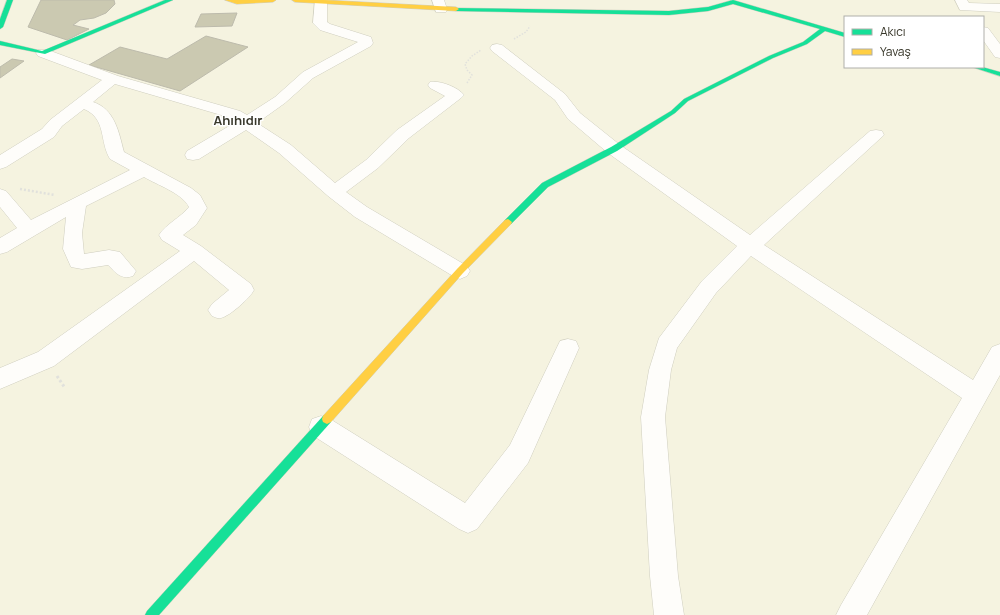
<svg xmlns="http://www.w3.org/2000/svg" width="1000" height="615" viewBox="0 0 1000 615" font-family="Manrope,sans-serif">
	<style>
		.building { fill: #cbc9b1; stroke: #bdbbac }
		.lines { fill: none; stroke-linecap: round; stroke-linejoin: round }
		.street-casing { stroke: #cfcebf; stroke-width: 1 }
		.fast-casing { stroke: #cfcebf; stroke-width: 1 }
		.slow-casing { stroke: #cfcebf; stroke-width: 1 }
		.path-far2 { stroke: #e1e1dc; stroke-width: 1.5; stroke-dasharray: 1.5 1.5; stroke-linecap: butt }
		.path-far1 { stroke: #e1e1dc; stroke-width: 2.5; stroke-dasharray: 2 2; stroke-linecap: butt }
		.path { stroke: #e1e1dc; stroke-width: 3; stroke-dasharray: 2.5 2.5; stroke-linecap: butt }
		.street { fill: #fefdfa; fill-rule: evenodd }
		.fast { fill: #16e098; fill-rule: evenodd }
		.slow { fill: #ffcf43; fill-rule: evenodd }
		.labels { text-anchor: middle; stroke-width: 3; stroke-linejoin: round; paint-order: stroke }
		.far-district-label { font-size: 13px; font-weight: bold; fill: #38372a; stroke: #fff }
	</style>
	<rect width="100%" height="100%" fill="#f5f3e0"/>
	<g class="building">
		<path d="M41,0H114L115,4L106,13L94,18L80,20L76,23L73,25L89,29L67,40L28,27Z"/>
		<path d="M237,13L232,26L195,27L201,14Z"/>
		<path d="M206,36L248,47L180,91L89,65L120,47L167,59Z"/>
		<path d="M12,59L24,61L0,78V67Z"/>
	</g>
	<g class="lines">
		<g class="street-casing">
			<g id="street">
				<path d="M315,0L327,1V22L330,24L371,37L373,43L371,46L313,78L285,103L257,123L291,145L335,183L366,160L397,130L445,96L430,88L428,85L430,82C439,80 458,87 464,95L461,98L409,138L378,168L346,192L367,207L467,266L470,271L467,276L460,279L453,276L355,217L328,196L279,153L246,130L199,159L193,160L187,159L185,155L187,151L236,122L228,117L115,84L93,102C115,109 119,133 124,152L191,188L200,195L207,208L196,225L183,235L201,246L251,284L254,290C250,298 230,316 221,318C218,319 215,317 212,316L208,310L212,304L229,290L194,261L54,366L0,389V368L38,352L180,251L162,240L159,235C166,224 180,218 189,207C182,193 157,185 144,177L86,206L82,233L84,254L109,250L120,252L136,271L133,276C121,280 116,273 108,265L82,269L71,267L63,249L66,217L7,252L0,254V238L17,228L0,207V189L6,191L31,220L130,170L110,159C99,141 107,119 84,109L62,126L54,137L6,167L0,169V155L42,129L50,120L102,80L38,56L36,53L38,50H48L118,76L240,111L247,115L275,97L303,72L358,42L320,30L313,23Z"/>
				<path d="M432,0H444L447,9L446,12H436Z"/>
				<path d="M955,0H967L969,3L1000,4V12L960,10Z"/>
				<path d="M983,27L988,28L1000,44V58L995,57L983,40Z"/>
				<path d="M497,44L502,45L565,94L580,113L620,145L750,235L870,131L876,130L882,131L884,135L764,245L973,380L992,347L1000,344V375L867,615H836L841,605L962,398L751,256L716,293L677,348L671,370L665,417L678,576L684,615H654L650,576L641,417L649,370L659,338L702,281L737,246L608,153L568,119L555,100L492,51L490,48L492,45Z"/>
				<path d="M568,339L576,341L579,348L528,463L477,529L468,533L459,529L312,435L309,427L312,419L321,416L330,419L465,503L510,445L560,341Z"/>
			</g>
		</g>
		<g class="fast-casing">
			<g id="fast">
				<path d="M7,0H13L3,27L0,29V19Z"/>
				<path d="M165,0H173L45,54L0,45V41L42,51Z"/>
				<path d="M733,0L845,33V37L825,31L807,44L773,58L688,101L675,113L617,151L548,187L511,224H505L504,222L505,220L542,183L611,147L671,111L684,99L769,56L803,42L820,29L733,4L708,11L669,15L456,11L453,9L454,8L669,11L708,7Z"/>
				<path d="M972,67H982L1000,72V76Z"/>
				<path d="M327,414L331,416L332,419L331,422L159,615H145L147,611L323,416Z"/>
			</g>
		</g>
		<g class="slow-casing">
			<g id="slow">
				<path d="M225,0H276L273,2L237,4Z"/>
				<path d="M292,0H324L456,7L459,9L456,11L295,2Z"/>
				<path d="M508,219L512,222L511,224L463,273L331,422L327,424L323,422L322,419L323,416L457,269L505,220Z"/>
			</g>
		</g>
		<g class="path-far2">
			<path d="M514,39L526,32L530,26"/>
			<path d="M467,83L472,75L467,70L465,64L472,56L481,50"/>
		</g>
		<path class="path-far1" d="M20,189L55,195"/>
		<path class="path" d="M57,376L65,388"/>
		<use href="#street" class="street"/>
		<use href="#fast" class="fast"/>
		<use href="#slow" class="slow"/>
	</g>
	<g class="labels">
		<g class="far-district-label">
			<text x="238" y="125">Ahıhıdır</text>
		</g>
	</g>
	<rect x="844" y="16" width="140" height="52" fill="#ffffff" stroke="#afafaa"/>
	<rect x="852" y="29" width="20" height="6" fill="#16e098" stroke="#afafaa"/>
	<text x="880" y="36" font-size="12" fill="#38372a">Akıcı</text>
	<rect x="852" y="49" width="20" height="6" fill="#ffcf43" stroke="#afafaa"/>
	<text x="880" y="56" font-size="12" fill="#38372a">Yavaş</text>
</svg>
